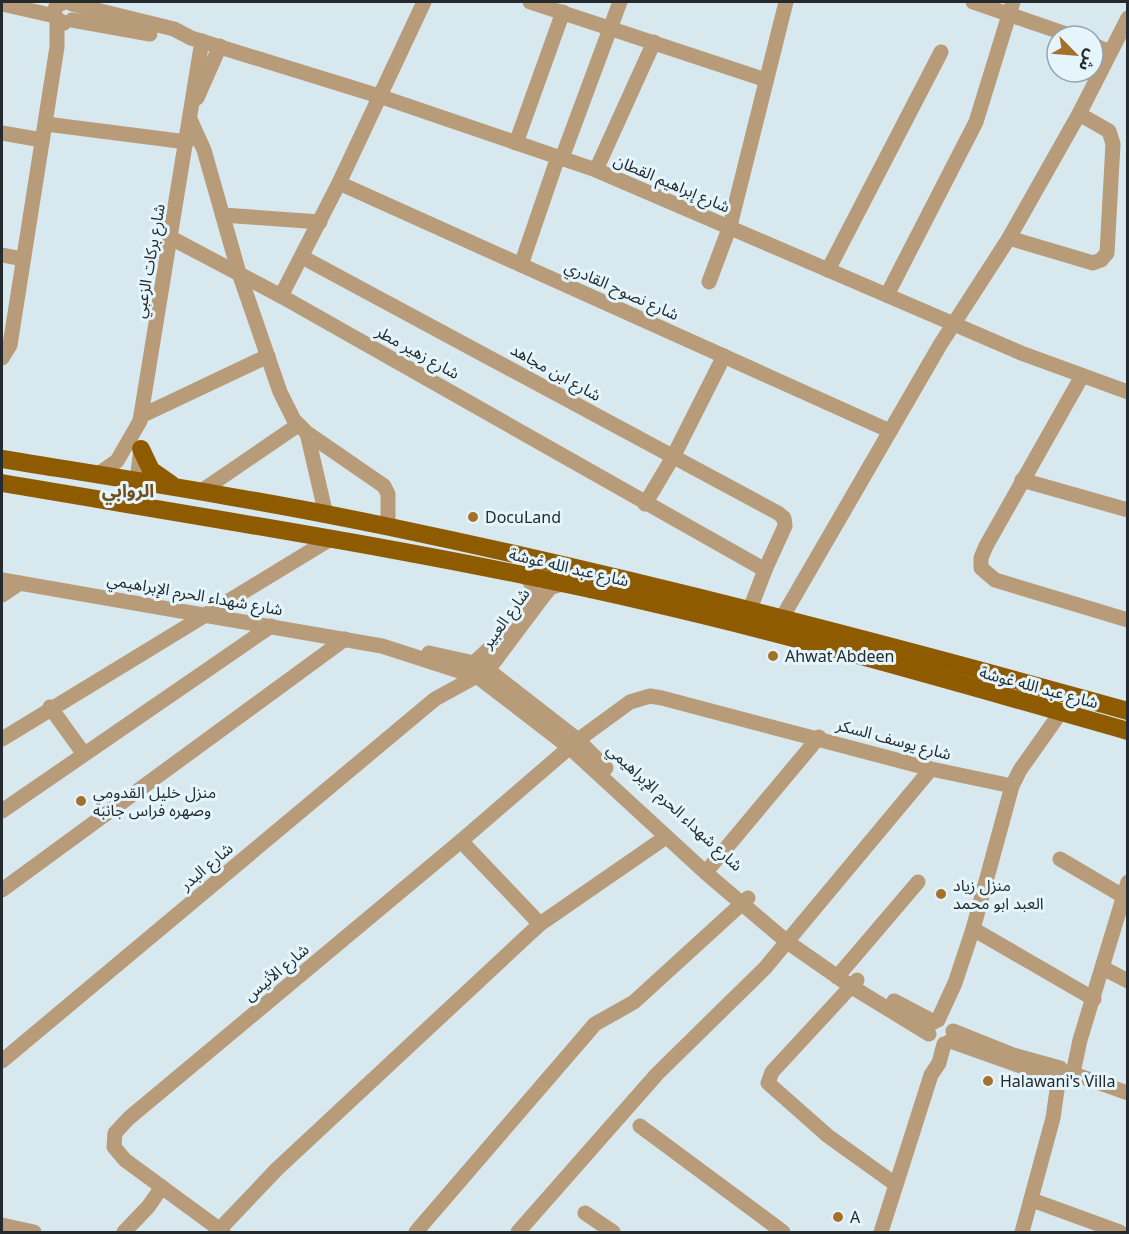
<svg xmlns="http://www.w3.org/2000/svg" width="1129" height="1234" viewBox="0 0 1129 1234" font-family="Georgia,'Noto Sans Arabic',serif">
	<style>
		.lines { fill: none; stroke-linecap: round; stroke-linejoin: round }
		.minor { stroke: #b89b79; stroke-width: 15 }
		.major { stroke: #8f5b01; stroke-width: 18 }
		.poi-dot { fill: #a57029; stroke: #e5f5fc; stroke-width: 2 }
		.labels { text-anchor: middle; stroke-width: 6; stroke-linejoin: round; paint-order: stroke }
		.street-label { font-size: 16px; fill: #242a2d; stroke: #e5f5fc }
		.poi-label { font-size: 16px; fill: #242a2d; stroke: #e5f5fc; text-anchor: start }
		.neighbourhood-label { font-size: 18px; font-weight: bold; fill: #714c1c; stroke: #e5f5fc }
	</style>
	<rect width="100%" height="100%" fill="#d8e8ef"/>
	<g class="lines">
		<g class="minor">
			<path d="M530,2L766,80"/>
			<path d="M973,2L1072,36"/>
			<path d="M2,4L55,16"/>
			<path d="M72,4L174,29L191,38L379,96L596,170L1021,353L1128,392"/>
			<path d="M72,20L150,34"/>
			<path d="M64,23L57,19L54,13L56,6L65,2"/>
			<path d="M1093,45L1110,52"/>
			<path d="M197,98L220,46"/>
			<path d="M190,119L204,150L239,273L280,392L294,420L307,433L384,486L388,494V526"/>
			<path d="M46,124L187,142"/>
			<path d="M2,133L42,140"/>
			<path d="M516,143L563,12"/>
			<path d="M562,158L620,2"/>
			<path d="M596,170L654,42"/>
			<path d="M339,183L890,431"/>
			<path d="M223,215L320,222"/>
			<path d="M171,238L281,296L765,570L785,526L784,518L778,513L302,257"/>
			<path d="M1009,238L1093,263L1101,260L1107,253L1113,144L1109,131L1079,114"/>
			<path d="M2,255L23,259"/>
			<path d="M521,265L558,157"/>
			<path d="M828,270L941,52"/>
			<path d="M709,282L730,226L786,2"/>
			<path d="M887,295L976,122L1013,2"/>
			<path d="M281,296L339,183L424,2"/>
			<path d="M2,358L10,345L57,47V19"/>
			<path d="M1082,376L986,546L981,558V568L995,580L1128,620"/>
			<path d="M141,416L268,356"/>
			<path d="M307,433L326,515"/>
			<path d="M97,475L117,461L140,421L202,41"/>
			<path d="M1022,480L1128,510"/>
			<path d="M200,492L298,425"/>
			<path d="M645,504L673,457L724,356"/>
			<path d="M134,506L141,448"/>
			<path d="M2,580L382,646L478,677L569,747L706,873L786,941L852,987L929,1034"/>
			<path d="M2,595L20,583"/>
			<path d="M750,609L765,570"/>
			<path d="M783,616L940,345L1009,238L1079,114L1128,18"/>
			<path d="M429,653L474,663L488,670L578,740L606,768"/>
			<path d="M469,667C493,646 525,617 533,585L524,575"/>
			<path d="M50,707L84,754"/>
			<path d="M2,739L332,538"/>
			<path d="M2,811L271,626"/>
			<path d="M461,841L540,924"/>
			<path d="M1060,859L1128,899"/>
			<path d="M711,866L819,737"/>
			<path d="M2,890L345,639"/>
			<path d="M973,929L1094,999"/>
			<path d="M1103,968L1128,981"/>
			<path d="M837,977L918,882"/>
			<path d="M857,980L772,1072L768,1083L828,1136L895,1184"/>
			<path d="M894,1001L934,1022"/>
			<path d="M938,1020L955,983L973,929L1012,786L1020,770L1061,712"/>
			<path d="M953,1031L1013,1055L1060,1068"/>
			<path d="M950,1041L1055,1078"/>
			<path d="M2,1061L435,699L488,670L542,598L550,588L562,584"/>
			<path d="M1073,1073L1080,1040L1128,882"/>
			<path d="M1074,1074L1128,1093"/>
			<path d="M640,1126L783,1232"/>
			<path d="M1032,1200L1120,1232"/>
			<path d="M585,1213L613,1232"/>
			<path d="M2,1225L34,1232"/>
			<path d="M219,1230L277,1169L540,924L666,837"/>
			<path d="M124,1232L148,1207L162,1187"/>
			<path d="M223,1232L125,1160L114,1147L115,1133L129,1118L461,841L578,740L630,702L650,696L662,698L931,769L1012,786"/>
			<path d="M416,1232L595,1024L634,1002L748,898"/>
			<path d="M518,1232L657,1074L765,968L931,769"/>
			<path d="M881,1232L931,1075L939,1063L944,1044"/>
			<path d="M1022,1232L1053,1118L1058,1083"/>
		</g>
		<g class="major">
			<path d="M141,449L151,470L171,484"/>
			<path d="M2,459C131,480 262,500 390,527C639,579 883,643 1128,711"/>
			<path d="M2,483C219,520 437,553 652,603C812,640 969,686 1128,731"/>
		</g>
	</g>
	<g class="poi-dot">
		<circle cx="473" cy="517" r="6"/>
		<circle cx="773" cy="656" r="6"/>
		<circle cx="81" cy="801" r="6"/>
		<circle cx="941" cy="894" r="6"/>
		<circle cx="988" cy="1081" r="6"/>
		<circle cx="838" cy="1217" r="6"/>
	</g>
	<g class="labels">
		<g class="street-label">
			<text transform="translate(672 183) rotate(23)" y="6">شارع إبراهيم القطان</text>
			<text transform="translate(149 261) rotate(-80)" y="6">شارع بركات الزعبي</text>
			<text transform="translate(622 290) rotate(24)" y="6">شارع نصوح القادري</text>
			<text transform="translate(418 352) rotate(29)" y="6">شارع زهير مطر</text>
			<text transform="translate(556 372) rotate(29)" y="6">شارع ابن مجاهد</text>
			<text transform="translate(569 567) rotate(13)" y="6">شارع عبد الله غوشة</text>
			<text transform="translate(195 594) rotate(10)" y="6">شارع شهداء الحرم الإبراهيمي</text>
			<text transform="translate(505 618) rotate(-54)" y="6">شارع العبير</text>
			<text transform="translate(1039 687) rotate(15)" y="6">شارع عبد الله غوشة</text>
			<text transform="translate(894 739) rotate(15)" y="6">شارع يوسف السكر</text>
			<text transform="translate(675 807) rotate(43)" y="6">شارع شهداء الحرم الإبراهيمي</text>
			<text transform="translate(206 866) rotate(-40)" y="6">شارع البدر</text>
			<text transform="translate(276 972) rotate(-40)" y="6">شارع الأنيس</text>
		</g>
		<g class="poi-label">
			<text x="485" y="523">DocuLand</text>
			<text x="785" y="662">Ahwat Abdeen</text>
			<text x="93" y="798">منزل خليل القدومي<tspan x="93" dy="18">وصهره فراس جانبه</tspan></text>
			<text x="953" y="891">منزل زياد<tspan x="953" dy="18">العبد ابو محمد</tspan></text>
			<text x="1000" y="1087">Halawani's Villa</text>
			<text x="850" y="1223">A</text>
		</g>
		<g class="neighbourhood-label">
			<text x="128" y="497">الروابي</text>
		</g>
	</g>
	<rect width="1129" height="1234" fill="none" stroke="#242a2d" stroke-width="6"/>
	<g transform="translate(1075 54) rotate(115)"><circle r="28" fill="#e5f5fc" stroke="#98a4a9" stroke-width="1.5"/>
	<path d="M0-4.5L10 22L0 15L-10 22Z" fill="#a57029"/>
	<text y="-9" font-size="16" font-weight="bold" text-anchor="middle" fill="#242a2d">ش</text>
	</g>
</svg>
